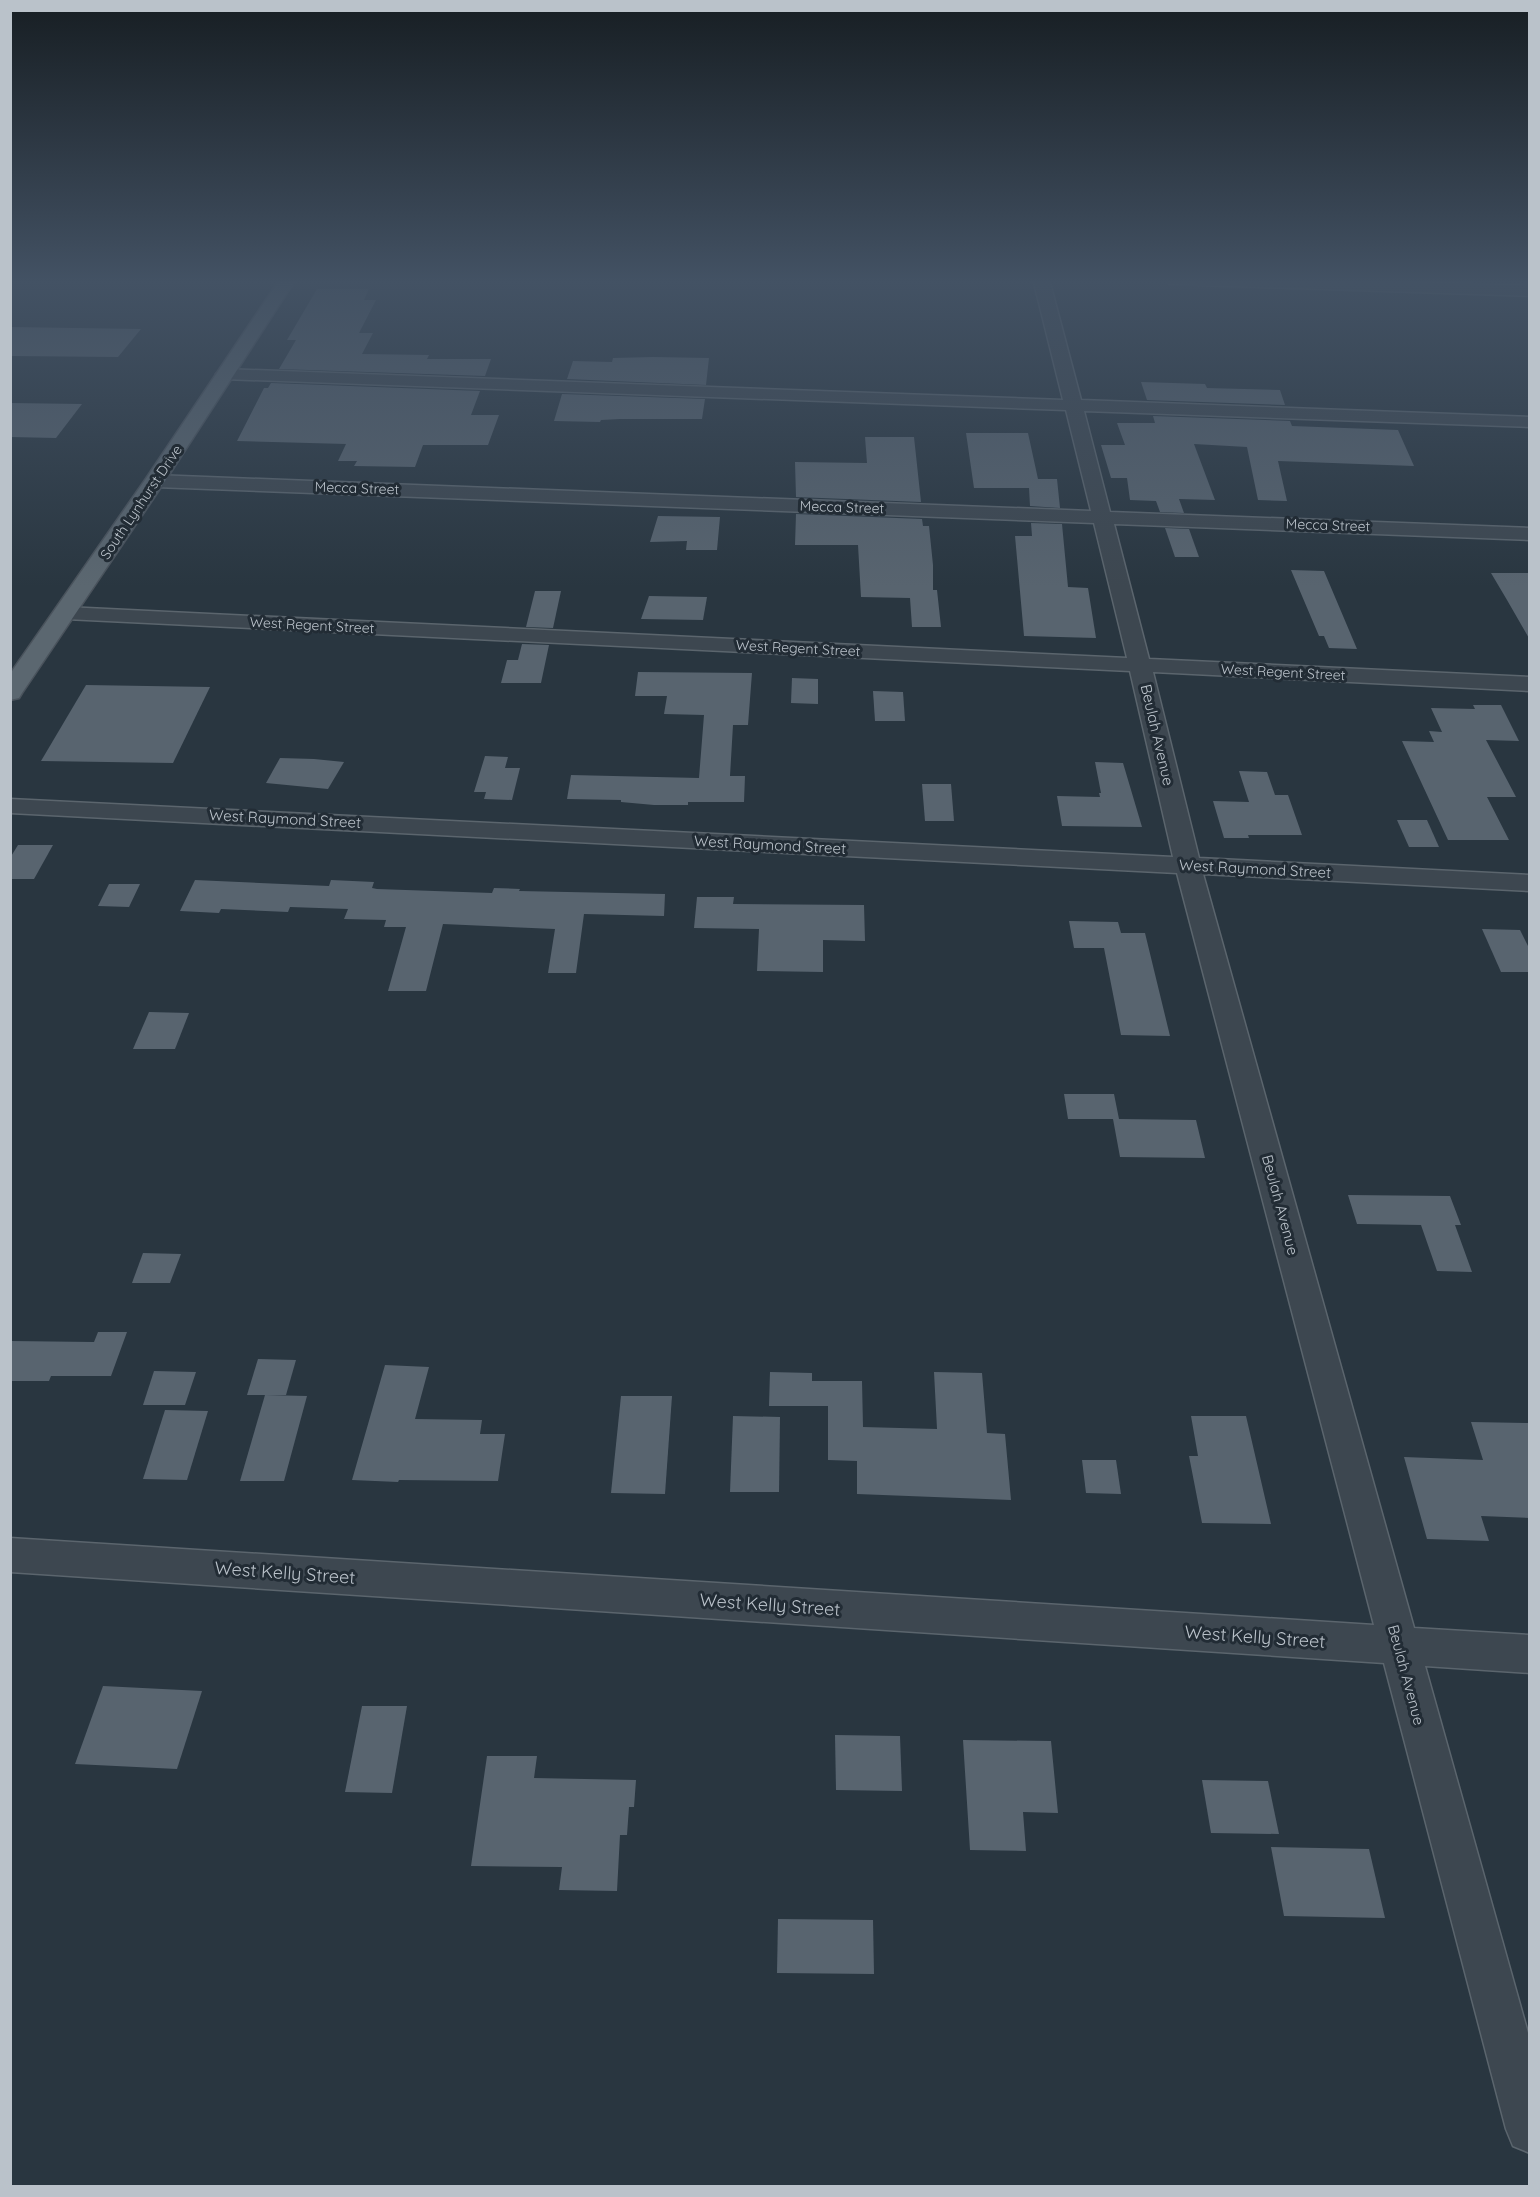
<svg xmlns="http://www.w3.org/2000/svg" width="1540" height="2197" viewBox="0 0 1540 2197" font-family="Quicksand,sans-serif">
	<style>
		.building { fill: #58646f }
		.lines { fill: none; stroke-linecap: round; stroke-linejoin: round }
		.minor-casing { stroke: #5b656d; stroke-width: 3 }
		.major-casing { stroke: #4a535c; stroke-width: 3 }
		.minor { fill: #3d4750; fill-rule: evenodd }
		.major { fill: #5b6770; fill-rule: evenodd }
		.labels { text-anchor: middle; stroke-width: 6; stroke-linejoin: round; paint-order: stroke }
		.far-street-label { font-size: 14px; fill: #bac2ca; stroke: #222c35 }
		.street-label { font-size: 15px; fill: #bac2ca; stroke: #222c35 }
		.near-street-label { font-size: 18px; fill: #bac2ca; stroke: #222c35 }
	</style>
	<rect width="100%" height="100%" fill="#293640"/>
	<g class="building">
		<path d="M317,289H369L364,300H376L359,333H373L362,354L429,355L427,359H491L485,376L279,369L296,340H287Z"/>
		<path d="M10,327L141,329L118,357L10,356Z"/>
		<path d="M653,357L709,358L706,385L567,379L573,361L612,362L613,358Z"/>
		<path d="M1141,382L1205,384L1207,388L1280,390L1285,405L1147,400Z"/>
		<path d="M271,383L480,391L471,415H499L488,445H423L415,467L354,466L357,461H338L346,444L237,441L264,388H268Z"/>
		<path d="M562,394L705,399L702,419H620L601,420L600,422L554,421Z"/>
		<path d="M10,403L82,404L56,438L10,437Z"/>
		<path d="M1153,416L1290,421L1292,426L1398,430L1414,466L1278,461L1287,501L1258,500L1247,447L1194,444L1215,500L1179,499L1184,513L1160,512L1156,501L1130,500L1127,478H1111L1101,445H1125L1117,423H1155Z"/>
		<path d="M966,433H1028L1038,479H1057L1060,508L1030,506L1029,488H974Z"/>
		<path d="M865,437H914L921,502L796,497L795,462L867,463Z"/>
		<path d="M796,514L922,519L923,526H929L933,565V590H937L941,627H912L910,598L861,597L858,545H795Z"/>
		<path d="M658,516L720,517L717,550H686L687,541L650,542Z"/>
		<path d="M1031,523L1062,524L1068,587L1088,588L1096,638L1024,636L1015,536H1032Z"/>
		<path d="M1165,528L1189,529L1199,557H1175Z"/>
		<path d="M1291,570L1324,571L1357,649L1329,648L1324,636H1319Z"/>
		<path d="M1491,573H1530V640L1507,600Z"/>
		<path d="M535,591H561L553,628L526,627Z"/>
		<path d="M649,596L707,597L703,620L641,619Z"/>
		<path d="M522,644L549,645L541,683H501L507,660H518Z"/>
		<path d="M638,672L752,673L748,725H733L730,776H745L744,802H688V805H654L621,802V800L567,799L571,775L699,778L704,715L664,714L667,696H635Z"/>
		<path d="M792,678L818,679V704L791,703Z"/>
		<path d="M86,685L210,687L173,763L41,761Z"/>
		<path d="M873,691L903,692L905,721H875Z"/>
		<path d="M1473,705H1501L1519,741L1486,740L1516,797H1487L1509,840H1448L1402,741L1434,742L1429,731L1442,732L1431,708L1475,709Z"/>
		<path d="M485,756L508,757L505,768H520L512,800L484,799L486,792H474Z"/>
		<path d="M280,758L314,759L344,762L328,789L266,783Z"/>
		<path d="M1095,762L1123,763L1142,827L1062,826L1057,796L1100,797L1099,793H1101Z"/>
		<path d="M1239,771L1267,772L1275,795H1288L1302,835H1248L1249,838H1224L1213,801L1249,802Z"/>
		<path d="M922,784H951L954,821H925Z"/>
		<path d="M1397,820H1427L1439,847H1409Z"/>
		<path d="M18,845H53L34,879H10V858Z"/>
		<path d="M195,880L329,886L331,880L374,882L372,888L377,889L492,893L494,888L520,889L519,891L665,894L664,916L584,914L576,973H548L555,929L443,924L426,991H388L406,927H384L386,920L344,919L348,909L290,907L288,912L221,909L219,913L180,911Z"/>
		<path d="M109,884H140L129,907L98,906Z"/>
		<path d="M697,897H734L733,904L864,905L865,941L823,940V972L757,971L759,929L694,928Z"/>
		<path d="M1069,921L1118,922L1121,933H1145L1170,1036L1121,1035L1104,948H1074Z"/>
		<path d="M1482,929L1520,930L1530,950V972H1501Z"/>
		<path d="M149,1012L189,1013L175,1049H133Z"/>
		<path d="M1064,1094H1114L1119,1119L1196,1120L1205,1158L1120,1157L1113,1119H1068Z"/>
		<path d="M1348,1195L1450,1196L1461,1225H1455L1472,1272L1437,1271L1421,1225L1357,1224Z"/>
		<path d="M143,1253L181,1254L170,1283H132Z"/>
		<path d="M98,1332H127L111,1376H51L49,1381H10V1341L94,1342Z"/>
		<path d="M258,1359L296,1360L286,1395H247Z"/>
		<path d="M385,1365L429,1367L415,1419L482,1420L480,1434H505L498,1481L399,1480L398,1482L352,1480Z"/>
		<path d="M154,1371L196,1372L185,1405H143Z"/>
		<path d="M770,1372L812,1373V1381H862L863,1427L937,1429L934,1372L982,1373L987,1433L1005,1434L1011,1500L857,1494V1461L828,1460V1406H769Z"/>
		<path d="M265,1395L307,1396L284,1481H240Z"/>
		<path d="M621,1396H672L665,1494L611,1493Z"/>
		<path d="M165,1410L208,1411L187,1480L143,1479Z"/>
		<path d="M733,1416L780,1417L779,1492H730Z"/>
		<path d="M1191,1416H1246L1271,1524L1202,1523L1189,1456H1198Z"/>
		<path d="M1471,1422L1530,1423V1518L1481,1516L1489,1541L1427,1539L1404,1457L1483,1460Z"/>
		<path d="M1082,1460H1116L1121,1494L1086,1493Z"/>
		<path d="M103,1686L202,1691L177,1769L75,1764Z"/>
		<path d="M362,1706H407L392,1793L345,1792Z"/>
		<path d="M835,1735L900,1736L902,1791L836,1790Z"/>
		<path d="M963,1740L1051,1741L1058,1813L1023,1812L1026,1851L970,1850Z"/>
		<path d="M487,1756H537L534,1778L636,1780L634,1807H629L627,1835H620L617,1891L559,1890L562,1867L471,1866Z"/>
		<path d="M1202,1780L1268,1781L1279,1834L1211,1833Z"/>
		<path d="M1271,1847L1369,1849L1385,1918L1284,1916Z"/>
		<path d="M778,1919L873,1920L874,1974L777,1973Z"/>
	</g>
	<g class="lines">
		<g class="minor-casing">
			<g id="minor">
				<path d="M1033,279H1049L1081,400L1530,417V427L1084,411L1110,512L1530,528V540L1114,524L1149,659L1530,677V691L1153,672L1199,858L1530,875V891L1203,874L1414,1628L1530,1635V1673L1425,1666L1530,2040V2153L1513,2146L1506,2129L1384,1663L10,1572V1538L1374,1625L1177,873L10,813V799L1173,857L1130,671L66,619L59,617L55,613L59,609L66,607L1127,658L1094,523L155,487L148,485L146,481L148,477L155,475L1091,511L1066,410L224,379L216,374L224,369L1063,400Z"/>
				<path d="M1162,279H1307L1530,286V296L1170,284Z"/>
			</g>
		</g>
		<g class="major-casing">
			<path id="major" d="M280,279H296L165,481L22,693L19,698L10,700V674L145,480Z"/>
		</g>
		<use href="#minor" class="minor"/>
		<use href="#major" class="major"/>
	</g>
	<linearGradient id="sky" x2="0" y2="1"><stop stop-color="#171e23"/><stop offset="0.48" stop-color="#435264"/><stop offset="1" stop-color="#435264" stop-opacity="0"/></linearGradient>
	<rect width="1540" height="587" fill="url(#sky)"/>
	<g class="labels">
		<g class="far-street-label">
			<text transform="translate(357 488) rotate(2)" y="5">Mecca Street</text>
			<text transform="translate(141 502) rotate(-56)" y="5">South Lynhurst Drive</text>
			<text transform="translate(842 507) rotate(2)" y="5">Mecca Street</text>
			<text transform="translate(1328 525) rotate(2)" y="5">Mecca Street</text>
			<text transform="translate(312 625) rotate(3)" y="5">West Regent Street</text>
			<text transform="translate(798 648) rotate(3)" y="5">West Regent Street</text>
			<text transform="translate(1283 672) rotate(3)" y="5">West Regent Street</text>
		</g>
		<g class="street-label">
			<text transform="translate(1157 735) rotate(77)" y="5">Beulah Avenue</text>
			<text transform="translate(285 819) rotate(3)" y="5">West Raymond Street</text>
			<text transform="translate(770 845) rotate(3)" y="5">West Raymond Street</text>
			<text transform="translate(1255 869) rotate(3)" y="5">West Raymond Street</text>
			<text transform="translate(1280 1205) rotate(75)" y="5">Beulah Avenue</text>
			<text transform="translate(1406 1675) rotate(75)" y="5">Beulah Avenue</text>
		</g>
		<g class="near-street-label">
			<text transform="translate(285 1573) rotate(4)" y="6">West Kelly Street</text>
			<text transform="translate(770 1605) rotate(4)" y="6">West Kelly Street</text>
			<text transform="translate(1255 1637) rotate(4)" y="6">West Kelly Street</text>
		</g>
	</g>
	<rect width="1540" height="2197" fill="none" stroke="#bac2ca" stroke-width="24"/>
</svg>
